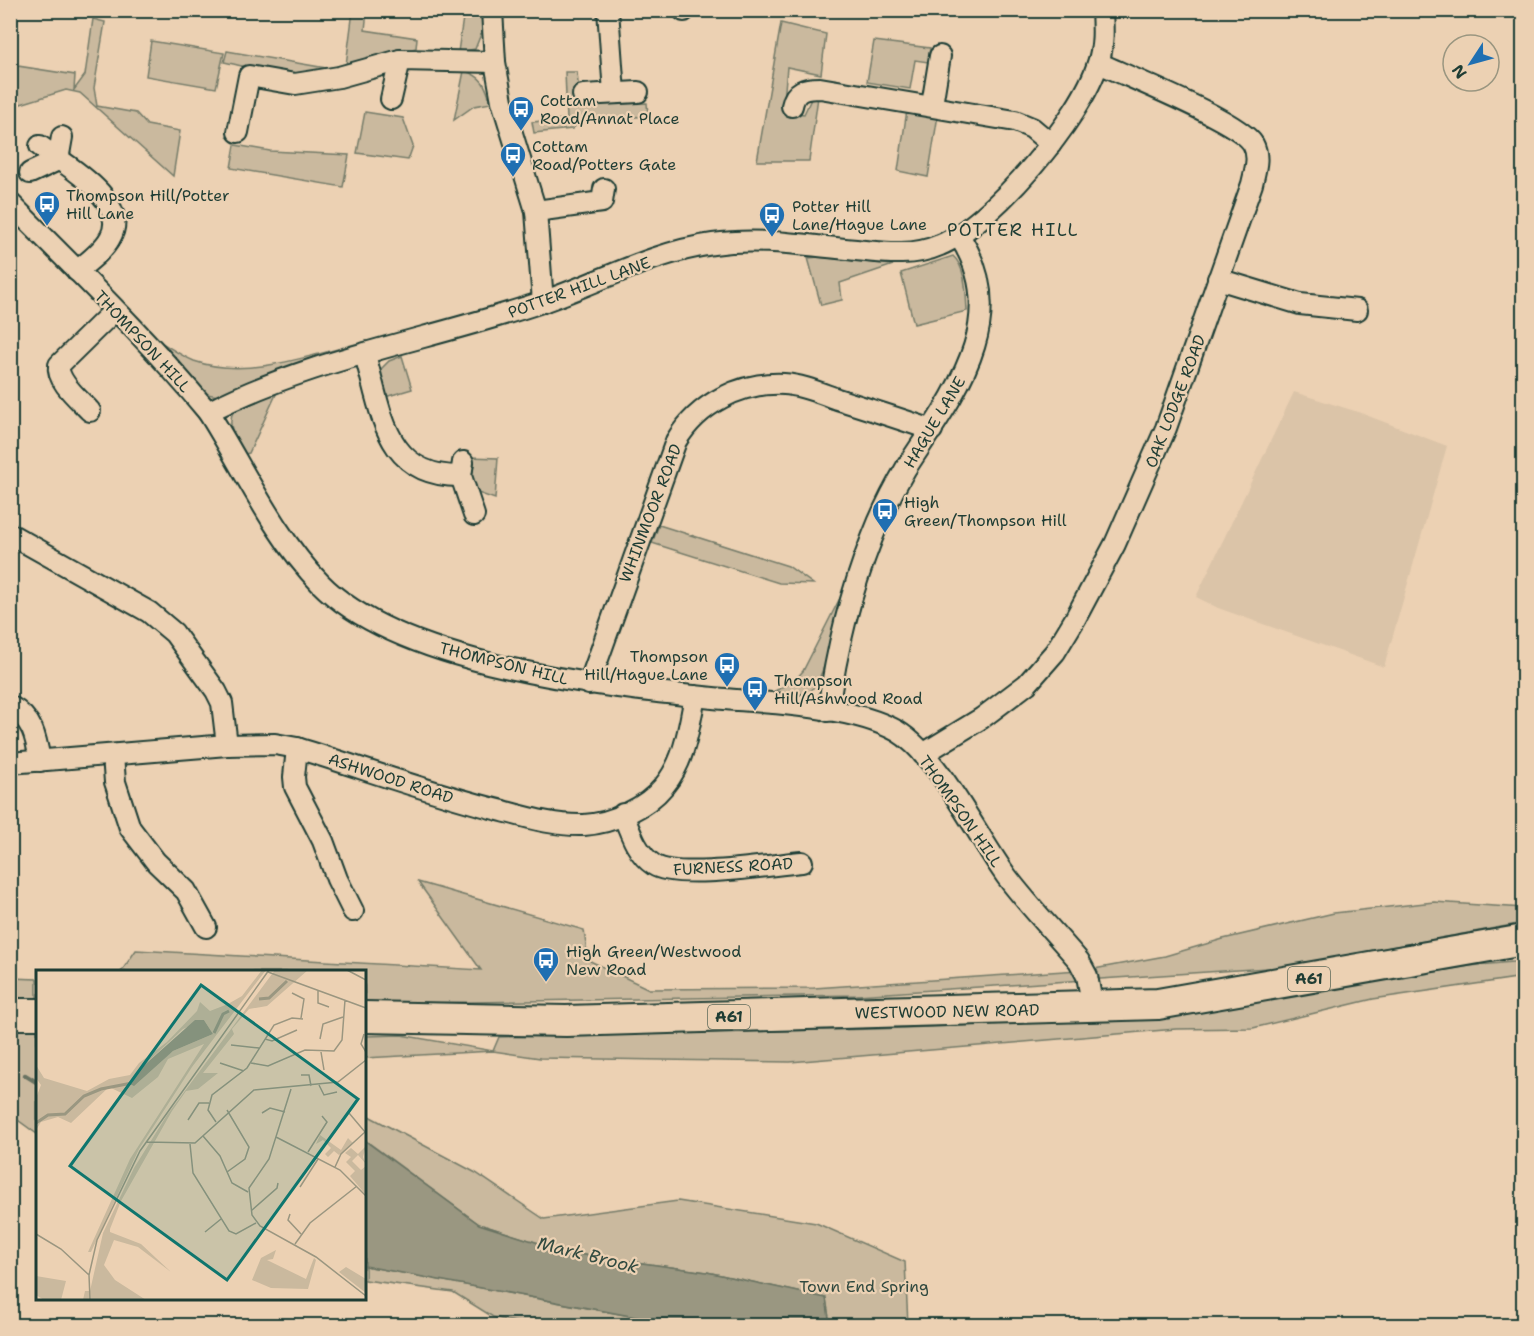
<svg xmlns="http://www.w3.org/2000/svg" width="1534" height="1336" viewBox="0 0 1534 1336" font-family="'Shantell Sans',sans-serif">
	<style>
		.built { fill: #dbc4a8 }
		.green { fill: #cab99e; stroke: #747b69; stroke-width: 1.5 }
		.water { fill: #9a9781; stroke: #697362; stroke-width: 1.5 }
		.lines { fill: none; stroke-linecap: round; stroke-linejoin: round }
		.stream { stroke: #697362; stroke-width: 4.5 }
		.minor-casing { stroke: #1f3d34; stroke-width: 24 }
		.highway-casing { stroke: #1f3d34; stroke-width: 34 }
		.minor { stroke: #ecd1b3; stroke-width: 20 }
		.highway { stroke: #ecd1b3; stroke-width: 30 }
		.labels { text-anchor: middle; stroke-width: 4.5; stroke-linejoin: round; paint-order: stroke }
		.shield { fill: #ecd1b3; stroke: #5c695a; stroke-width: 1.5 }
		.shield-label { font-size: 15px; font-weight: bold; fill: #1f3d34 }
		.poi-label { font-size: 16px; fill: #1f3d34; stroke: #ecd1b3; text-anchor: start }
		.street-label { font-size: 16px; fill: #1f3d34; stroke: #ecd1b3 }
		.park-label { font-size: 16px; fill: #30493f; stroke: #ecd1b3 }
		.neighbourhood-label { font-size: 18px; letter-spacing: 1.5px; fill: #1f3d34; stroke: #ecd1b3 }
		.water-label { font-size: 18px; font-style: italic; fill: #314a40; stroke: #ecd1b3 }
		.inset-river { fill: none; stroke: #9a9781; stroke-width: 3 }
		.inset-road { fill: none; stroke: #9a9680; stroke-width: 1.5 }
		.view { fill: #0f766e; fill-opacity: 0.15; stroke: #0f766e; stroke-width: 3 }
		.inset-edge { fill: none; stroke: #1f3d34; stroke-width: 3 }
	</style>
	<rect width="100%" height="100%" fill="#ecd1b3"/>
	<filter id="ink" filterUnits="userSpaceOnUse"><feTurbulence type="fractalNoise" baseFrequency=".0167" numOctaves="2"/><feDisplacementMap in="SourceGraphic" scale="12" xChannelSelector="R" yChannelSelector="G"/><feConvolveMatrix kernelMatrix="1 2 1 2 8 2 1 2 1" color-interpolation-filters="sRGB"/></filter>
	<g filter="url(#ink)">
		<path class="built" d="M1294,392L1358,412L1447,446L1384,667L1218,608L1196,597Z"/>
		<g class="green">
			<path d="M353,11H367L365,30L417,38L416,48L346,65Z"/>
			<path d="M464,11H482L483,29L475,49L458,52Z"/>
			<path d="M93,19L105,22L94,88L97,106L136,113L147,125L180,131L173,176L80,93L66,90L11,107V65L75,75L74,90L85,75Z"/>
			<path d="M781,23L826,34L821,74L787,67L783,112L804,114L812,97H818L809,161H757Z"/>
			<path d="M151,41L224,53L216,88L146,76Z"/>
			<path d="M874,41L930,48L928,62L915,60L910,89L867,82Z"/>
			<path d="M227,51L326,68C305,84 249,67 224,62Z"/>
			<path d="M464,71C483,76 486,86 491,103L474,106L454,120Z"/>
			<path d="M565,72H577L580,105L647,103L648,116L581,121L572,129L534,133L532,122L567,119Z"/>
			<path d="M907,110L938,115L928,177L898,171Z"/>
			<path d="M365,112L403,118L413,146L408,160L357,153Z"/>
			<path d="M235,145L270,151L349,155L343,187L231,168Z"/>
			<path d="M953,256C966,267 966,294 967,311L914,324L901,273Z"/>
			<path d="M818,257L893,265L840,283L842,300L821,305L808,258Z"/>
			<path d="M157,340C169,347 181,356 194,361C248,380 314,354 367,341L356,348L273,372L218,396L207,394L197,386Z"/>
			<path d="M402,356L412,389L385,397L379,371L389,361Z"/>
			<path d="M278,390L249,453L245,454C237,440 225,426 234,410Z"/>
			<path d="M469,457L498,458L495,499L475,492L471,483L474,465Z"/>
			<path d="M659,525L788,566L813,584L779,583L652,543Z"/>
			<path d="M842,594C836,617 827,681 807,694L773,692L794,681L803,671Z"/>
			<path d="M418,882L584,930L588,960L649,989L814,988L1094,969L1165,956L1223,939L1334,913L1434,902L1524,908L1523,923L1282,967L857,995L365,1004L364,972H121L136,950L481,970Z"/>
			<path d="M1523,961V977L1373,999L1253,1028L1176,1029L790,1062L540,1058L493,1051L365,1058V1036L401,1035L493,1051L499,1037L877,1029L1160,1018L1469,966Z"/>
			<path d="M10,978L37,979V1002L11,1001Z"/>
			<path d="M10,1025H37V1134L11,1115Z"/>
			<path d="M365,1114L476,1173L544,1219L678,1201L816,1223L905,1262L908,1325H830L826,1298L707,1272L570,1253L479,1224L365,1140Z"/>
			<path d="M365,1266L678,1325H528L493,1317L453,1292L365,1280Z"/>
		</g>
		<path class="water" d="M364,1140L479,1224L570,1253L707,1272L826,1298L830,1325H678L365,1266Z"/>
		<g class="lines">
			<path class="stream" d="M25,1075L38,1083"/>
			<g class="minor-casing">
				<g id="minor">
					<path d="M492,10L495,62L502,101L536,211L543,302"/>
					<path d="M608,10L614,93"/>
					<path d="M684,10V11"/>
					<path d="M583,95L638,92"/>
					<path d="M391,99L400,60"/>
					<path d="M932,105L940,56"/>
					<path d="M792,106C795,90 805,88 820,88L1015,121L1032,128L1051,144"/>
					<path d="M238,132L249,76L295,84L339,77L400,60L495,62"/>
					<path d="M40,146C64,164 132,201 110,238C103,251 89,261 77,271"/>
					<path d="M30,173L58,160L62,137"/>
					<path d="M10,203C77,271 147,338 208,412C243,467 274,536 320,583C400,665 602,687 713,698C766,703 851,705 897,731C939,756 977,836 1007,877C1029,906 1055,933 1079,961L1087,976L1093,1008"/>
					<path d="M536,211L602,202L604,189"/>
					<path d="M1218,279L1300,304L1357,310"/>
					<path d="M365,355C382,413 385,477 461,476"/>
					<path d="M90,411C80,400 56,381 59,365L114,311"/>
					<path d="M208,412C312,358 431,340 542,302C598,283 653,252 713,244C760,237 809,246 856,250C885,253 913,257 940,245C992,224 1082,117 1098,63C1104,46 1103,28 1102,10"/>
					<path d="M463,462L461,476L474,515"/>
					<path d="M10,534L149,612L174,633L216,691L222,703L227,745"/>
					<path d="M589,684L676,441C698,404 740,382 784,384C802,385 820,393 837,399C869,409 901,419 932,430"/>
					<path d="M10,706C33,719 36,737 40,761"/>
					<path d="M828,711C836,652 850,594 872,538C881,514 893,490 906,468C951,398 1015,320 959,236"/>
					<path d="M297,748L294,777L295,787L323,841L337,879L353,911"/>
					<path d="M923,754L982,718L1027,684L1055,652L1075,619L1115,544L1166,428L1252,184C1255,170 1260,157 1253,144C1240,121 1128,77 1099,63"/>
					<path d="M113,755L115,782L130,828L156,862L186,891L206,927"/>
					<path d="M10,763L227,745L275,744L297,748C366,769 433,794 503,811C529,818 556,826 584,825C613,823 646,808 664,786C685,761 689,727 695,696"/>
					<path d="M623,814C630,832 637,854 654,865C677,880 771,865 802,862"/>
				</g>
			</g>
			<g class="highway-casing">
				<g id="highway">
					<path d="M10,1014H38"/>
					<path d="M364,1017L566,1021L1158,1004L1524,940"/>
				</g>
			</g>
			<use href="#minor" class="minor"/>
			<use href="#highway" class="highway"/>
		</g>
	</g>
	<defs>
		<g id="bus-pin" transform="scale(1.35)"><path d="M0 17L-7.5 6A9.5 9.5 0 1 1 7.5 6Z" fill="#1f6fb2" stroke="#ecd1b3"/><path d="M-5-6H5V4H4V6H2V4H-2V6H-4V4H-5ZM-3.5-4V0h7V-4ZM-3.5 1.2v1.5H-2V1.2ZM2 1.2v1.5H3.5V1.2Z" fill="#fff"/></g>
	</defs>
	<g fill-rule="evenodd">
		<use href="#bus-pin" x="521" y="109"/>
		<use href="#bus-pin" x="513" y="155"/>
		<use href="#bus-pin" x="47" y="204"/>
		<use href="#bus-pin" x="772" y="215"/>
		<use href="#bus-pin" x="885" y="511"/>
		<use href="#bus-pin" x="727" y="665"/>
		<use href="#bus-pin" x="755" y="689"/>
		<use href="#bus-pin" x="546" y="960"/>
	</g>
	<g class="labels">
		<g class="shield">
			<rect x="1288" y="967" width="42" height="24" rx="4.5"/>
			<rect x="708" y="1005" width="42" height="24" rx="4.5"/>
		</g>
		<g class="shield-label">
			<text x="1309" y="984">A61</text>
			<text x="729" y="1022">A61</text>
		</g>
		<g class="poi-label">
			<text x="540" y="106">Cottam<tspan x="540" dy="18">Road/Annat Place</tspan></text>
			<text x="532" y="152">Cottam<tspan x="532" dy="18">Road/Potters Gate</tspan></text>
			<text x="66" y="201">Thompson Hill/Potter<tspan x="66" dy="18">Hill Lane</tspan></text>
			<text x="792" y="212">Potter Hill<tspan x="792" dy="18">Lane/Hague Lane</tspan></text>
			<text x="904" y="508">High<tspan x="904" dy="18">Green/Thompson Hill</tspan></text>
			<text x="708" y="662" text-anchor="end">Thompson<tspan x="708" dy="18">Hill/Hague Lane</tspan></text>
			<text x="774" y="686">Thompson<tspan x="774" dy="18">Hill/Ashwood Road</tspan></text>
			<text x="566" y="957">High Green/Westwood<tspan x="566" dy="18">New Road</tspan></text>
		</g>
		<g class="street-label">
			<text transform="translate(579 287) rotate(-20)" y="6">POTTER HILL LANE</text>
			<text transform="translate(143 341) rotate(47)" y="6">THOMPSON HILL</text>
			<text transform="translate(1175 401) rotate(-69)" y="6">OAK LODGE ROAD</text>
			<text transform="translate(934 422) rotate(-59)" y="6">HAGUE LANE</text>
			<text transform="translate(650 513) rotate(-69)" y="6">WHINMOOR ROAD</text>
			<text transform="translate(504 663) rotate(14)" y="6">THOMPSON HILL</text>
			<text transform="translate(391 778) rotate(18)" y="6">ASHWOOD ROAD</text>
			<text transform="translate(961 811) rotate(55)" y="6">THOMPSON HILL</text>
			<text transform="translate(733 866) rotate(-3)" y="6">FURNESS ROAD</text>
			<text transform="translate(947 1011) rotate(-1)" y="6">WESTWOOD NEW ROAD</text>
		</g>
		<g class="park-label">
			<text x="864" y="1292">Town End Spring</text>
		</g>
		<g class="neighbourhood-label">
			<text x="1013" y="236">POTTER HILL</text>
		</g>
		<g class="water-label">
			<text transform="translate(588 1255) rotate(14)" y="6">Mark Brook</text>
		</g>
	</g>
	<g transform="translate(36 970)">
		<rect width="330" height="330" fill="#ecd1b3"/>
		<path d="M226,0H230L156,97L103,179L55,282H52L94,189L168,74L132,89L122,107L96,128L73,117L35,153L22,147L5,152L0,160V128L5,115L0,108V95L8,108L51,121L73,109L94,105L103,93L131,72L161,41L164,32L174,41L192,34L206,26ZM168,50L177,64L137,81L95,114L104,99L147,59ZM239,0H272L231,36L213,39L196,59L198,64L167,103H182L162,119L150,121L136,141L85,231L74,259V262L105,274L135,302L102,277L78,270L68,295L79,310L110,330H47L49,321H54L67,263L98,198L131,145ZM284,165L305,180L312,168L317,173L303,185L298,181L292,187L289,184L295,178L287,170L280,174ZM330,176L327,187L330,194L322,185L316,191L325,200L330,196V225L314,206L319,201L310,192L315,187L309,183L315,178L322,184ZM240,280L237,289L231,290L270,309L278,288L280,290L272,319L235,318L216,310L225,288ZM310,297L330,309V323L303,302ZM0,306L30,311L25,330H8L0,325Z" fill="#cab99e" fill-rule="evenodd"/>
		<path d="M159,50H168L177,64L137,81L98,116L94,114L104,99Z" fill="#9a9781"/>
		<path class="inset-river" d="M223,29L233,28L251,11M178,63L187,44L193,41M0,153L12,145L29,144L48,126L65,119L96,113"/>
		<path class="inset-road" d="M311,0L330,10M232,2L330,38M282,21V33L293,37M256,23L268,29L265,48M328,64L325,74L330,82M229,69L236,71L261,60M284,69L287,54L307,47M195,75L223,78M285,82L288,100M184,93L208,101M215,93L232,96L269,80L298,81L306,70L309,30M265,105H273L275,116M283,115L288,125L301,122M255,119L233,189L213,218L216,245L224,256L280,287L330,326M191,140L213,177L209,189L191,202M226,143L234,138L249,142M152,150L163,133H173M180,152L172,140L176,125L211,98L238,55L256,48L267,49M167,166L184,186L196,213L212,222M240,167L304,200L330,226M110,172L159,173L218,120L302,112L330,90M154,174L157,203L193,261L200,264L220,253M272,182L291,152L286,146M299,197L305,184L329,162L313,143M264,217L282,189M215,241L241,218L242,213M254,244L252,250L265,264M169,262L185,249M0,264L25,279L53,305M259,274L274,253L321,216M54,330L53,305L61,270L104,181L233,0"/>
		<path class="view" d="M165,15L322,129L191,310L34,196Z"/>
		<rect width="330" height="330" class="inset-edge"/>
	</g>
	<rect width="1534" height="1336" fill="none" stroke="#ecd1b3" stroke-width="36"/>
	<rect x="18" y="18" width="1498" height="1300" fill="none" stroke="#1f3d34" stroke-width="2" filter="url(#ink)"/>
	<g transform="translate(1471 63) rotate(234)"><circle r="28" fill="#ecd1b3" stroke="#9a9680" stroke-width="1.5"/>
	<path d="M0-4.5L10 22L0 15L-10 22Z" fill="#1f6fb2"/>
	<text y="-9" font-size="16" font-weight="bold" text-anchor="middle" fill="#1f3d34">N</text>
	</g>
</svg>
